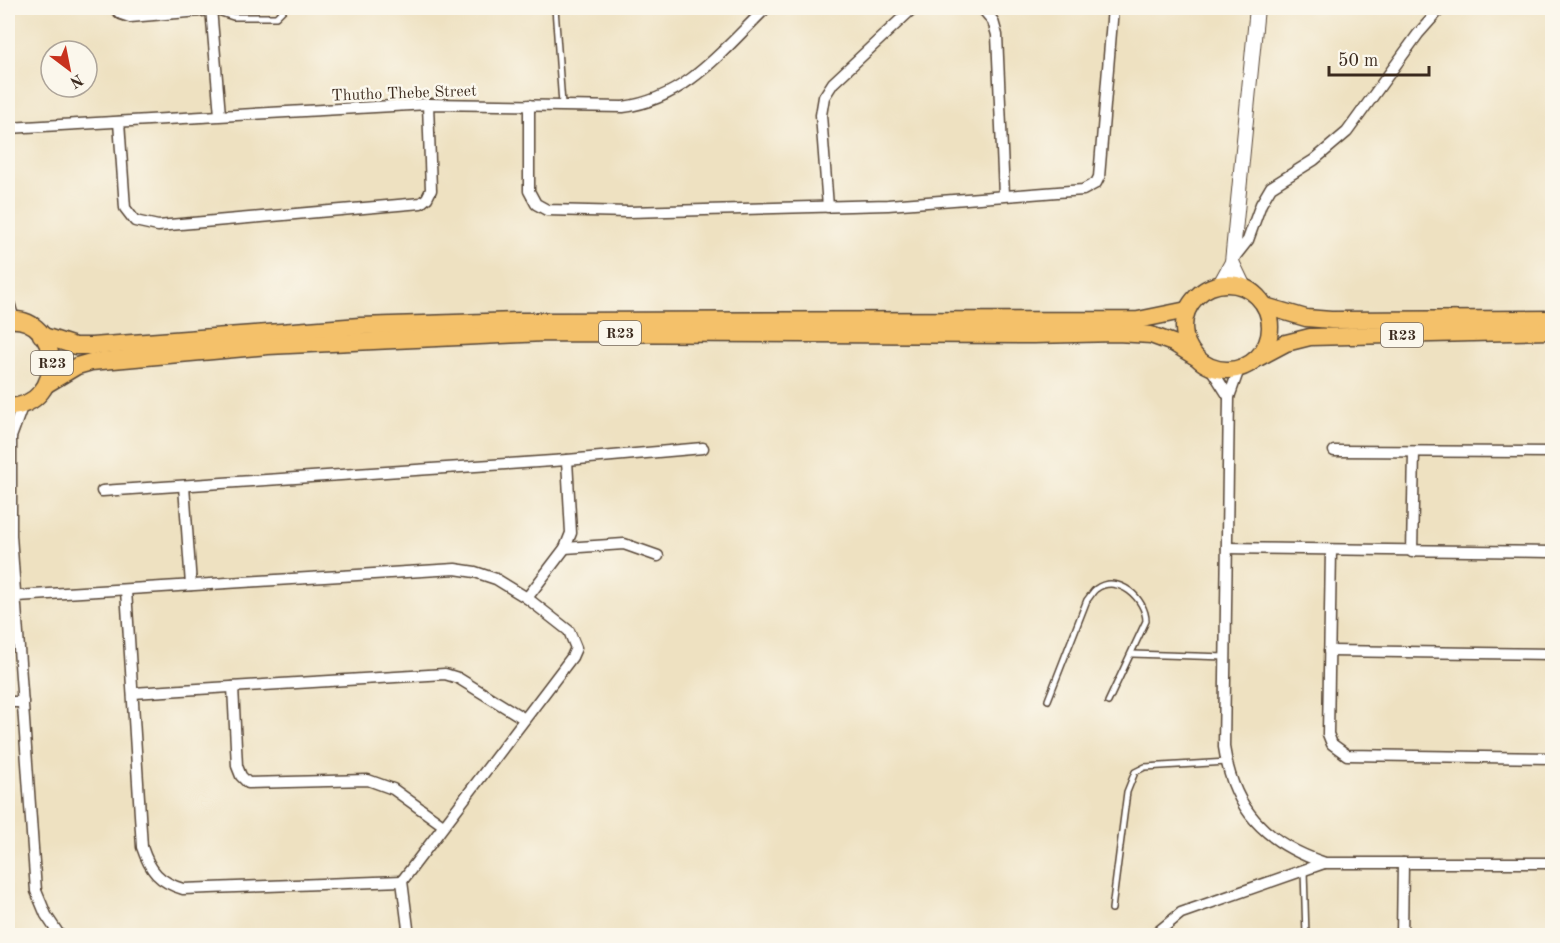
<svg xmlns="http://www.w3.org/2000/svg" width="1560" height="943" viewBox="0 0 1560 943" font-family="'Old Standard TT',serif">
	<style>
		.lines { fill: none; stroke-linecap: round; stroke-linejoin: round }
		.service-casing { stroke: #564536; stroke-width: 8 }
		.minor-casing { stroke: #564536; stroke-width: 13 }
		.tertiary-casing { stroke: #564536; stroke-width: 16 }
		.primary-casing { stroke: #564536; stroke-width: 19 }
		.service { stroke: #fff; stroke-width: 5 }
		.minor { stroke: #fff; stroke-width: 10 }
		.tertiary { stroke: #fff; stroke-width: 14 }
		.primary { stroke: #f4c16a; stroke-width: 16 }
		.labels { text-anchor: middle; stroke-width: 5; stroke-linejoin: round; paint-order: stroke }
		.shield { fill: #fbf7ec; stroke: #75685c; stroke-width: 1.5 }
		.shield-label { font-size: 15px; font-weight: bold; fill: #3b2a1e }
		.street-label { font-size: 16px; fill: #3b2a1e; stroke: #fbf7ec }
	</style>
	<rect width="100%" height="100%" fill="#fbf7ec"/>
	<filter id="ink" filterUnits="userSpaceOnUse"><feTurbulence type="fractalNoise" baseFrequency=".0167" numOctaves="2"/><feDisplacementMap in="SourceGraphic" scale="12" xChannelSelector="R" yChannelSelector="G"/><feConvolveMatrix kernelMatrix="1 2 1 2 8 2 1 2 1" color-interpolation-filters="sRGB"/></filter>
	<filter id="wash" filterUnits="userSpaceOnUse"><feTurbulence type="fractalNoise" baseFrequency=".008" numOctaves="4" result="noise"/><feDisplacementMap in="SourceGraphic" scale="24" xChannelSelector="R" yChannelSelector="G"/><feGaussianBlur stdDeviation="1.35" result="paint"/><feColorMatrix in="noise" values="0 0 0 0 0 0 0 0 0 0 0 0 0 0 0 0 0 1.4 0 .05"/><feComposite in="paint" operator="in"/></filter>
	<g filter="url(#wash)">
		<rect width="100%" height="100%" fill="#eee1c1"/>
	</g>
	<g filter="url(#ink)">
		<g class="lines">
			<g class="service-casing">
				<g id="service">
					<path d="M481,8H555L562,104"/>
					<path d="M212,10L233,17H276L285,8"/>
					<path d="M1132,654L1226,657"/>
					<path d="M1048,700L1087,600C1090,597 1093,591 1096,589C1118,573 1146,599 1146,621L1108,702"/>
					<path d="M1304,870L1306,936"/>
					<path d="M1112,909L1127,792L1135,772L1145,767L1227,762"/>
				</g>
			</g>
			<g class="minor-casing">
				<g id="minor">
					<path d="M114,8L121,14L130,17L212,10"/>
					<path d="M211,8L220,115"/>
					<path d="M982,8L993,21L997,35L1004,195"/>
					<path d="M529,105V191L536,204L547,210L629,212L888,205L1083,190L1096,183L1099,177L1113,8"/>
					<path d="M119,122L125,208L135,221L158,226L421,203L427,198L431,190L428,104"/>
					<path d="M8,128L428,104L623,107C686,99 723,50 766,8"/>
					<path d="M828,207L821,115L824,97L833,83L913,8"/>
					<path d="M1233,259L1248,240L1261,204L1271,187L1314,160L1347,132L1418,34L1441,8"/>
					<path d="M8,299L14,320"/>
					<path d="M1210,367L1229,397"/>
					<path d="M1239,369L1229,397L1224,747C1233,809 1265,843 1325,863H1552"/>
					<path d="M23,404L11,437V535L36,891L46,915L60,936"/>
					<path d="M1334,451L1552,452"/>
					<path d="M184,486L191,585"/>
					<path d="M102,491L567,460L703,448"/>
					<path d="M565,548L624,544L658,556"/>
					<path d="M1227,548L1552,552"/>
					<path d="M1331,550L1328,734L1332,744L1347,755L1552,758"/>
					<path d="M1412,552L1414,452"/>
					<path d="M126,590L142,847C150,871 159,882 183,889L402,881"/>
					<path d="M17,596L455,569L475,572L496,579L527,598L569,631L576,648L572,657L402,881L409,936"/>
					<path d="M527,598L565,548L571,533L567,460"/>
					<path d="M1329,651L1552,654"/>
					<path d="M233,687L237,766L241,776L248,783L368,780L393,789L443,825"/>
					<path d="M133,693L445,674L458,678L523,718"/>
					<path d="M8,702H23"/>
					<path d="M1153,936L1181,913L1324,863"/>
					<path d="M1402,936L1403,863"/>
				</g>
			</g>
			<g class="tertiary-casing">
				<g id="tertiary">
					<path d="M1232,262L1244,287"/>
					<path d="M1220,284L1232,262L1257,8"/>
				</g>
			</g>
			<g class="primary-casing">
				<g id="primary">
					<circle cx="1227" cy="327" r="43"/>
					<path d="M1265,306L1306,318L1331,320L1552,319"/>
					<path d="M8,320C62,314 68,406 8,407"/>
					<path d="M41,335L75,346H92L360,326L517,321L1138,320L1187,310"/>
					<path d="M1256,359L1286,343L1310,337L1552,331"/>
					<path d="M47,384L77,366L91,362L268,346L545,333L1033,335L1117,333L1151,335L1173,343L1194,356"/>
				</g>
			</g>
			<use href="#service" class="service"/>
			<use href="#minor" class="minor"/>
			<use href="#tertiary" class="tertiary"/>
			<use href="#primary" class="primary"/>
		</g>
	</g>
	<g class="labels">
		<g class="shield">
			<rect x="599" y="321" width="42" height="24" rx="4.5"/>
			<rect x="1381" y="323" width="42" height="24" rx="4.5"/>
			<rect x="31" y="351" width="42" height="24" rx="4.5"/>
		</g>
		<g class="shield-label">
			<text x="620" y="338">R23</text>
			<text x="1402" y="340">R23</text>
			<text x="52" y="368">R23</text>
		</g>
		<g class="street-label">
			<text transform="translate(404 92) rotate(-2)" y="6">Thutho Thebe Street</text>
		</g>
	</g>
	<rect width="1560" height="943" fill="none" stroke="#fbf7ec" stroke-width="30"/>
	<g transform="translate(69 69) rotate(148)"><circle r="28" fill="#fbf7ec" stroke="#aea59a" stroke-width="1.5"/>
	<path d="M0-4.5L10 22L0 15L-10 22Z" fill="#c8321e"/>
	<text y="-9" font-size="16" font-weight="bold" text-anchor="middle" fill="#3b2a1e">N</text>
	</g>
	<path d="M1329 66v9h100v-9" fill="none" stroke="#3b2a1e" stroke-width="3"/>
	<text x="1338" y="66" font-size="18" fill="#3b2a1e" stroke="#fbf7ec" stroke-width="4.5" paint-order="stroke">50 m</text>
</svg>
